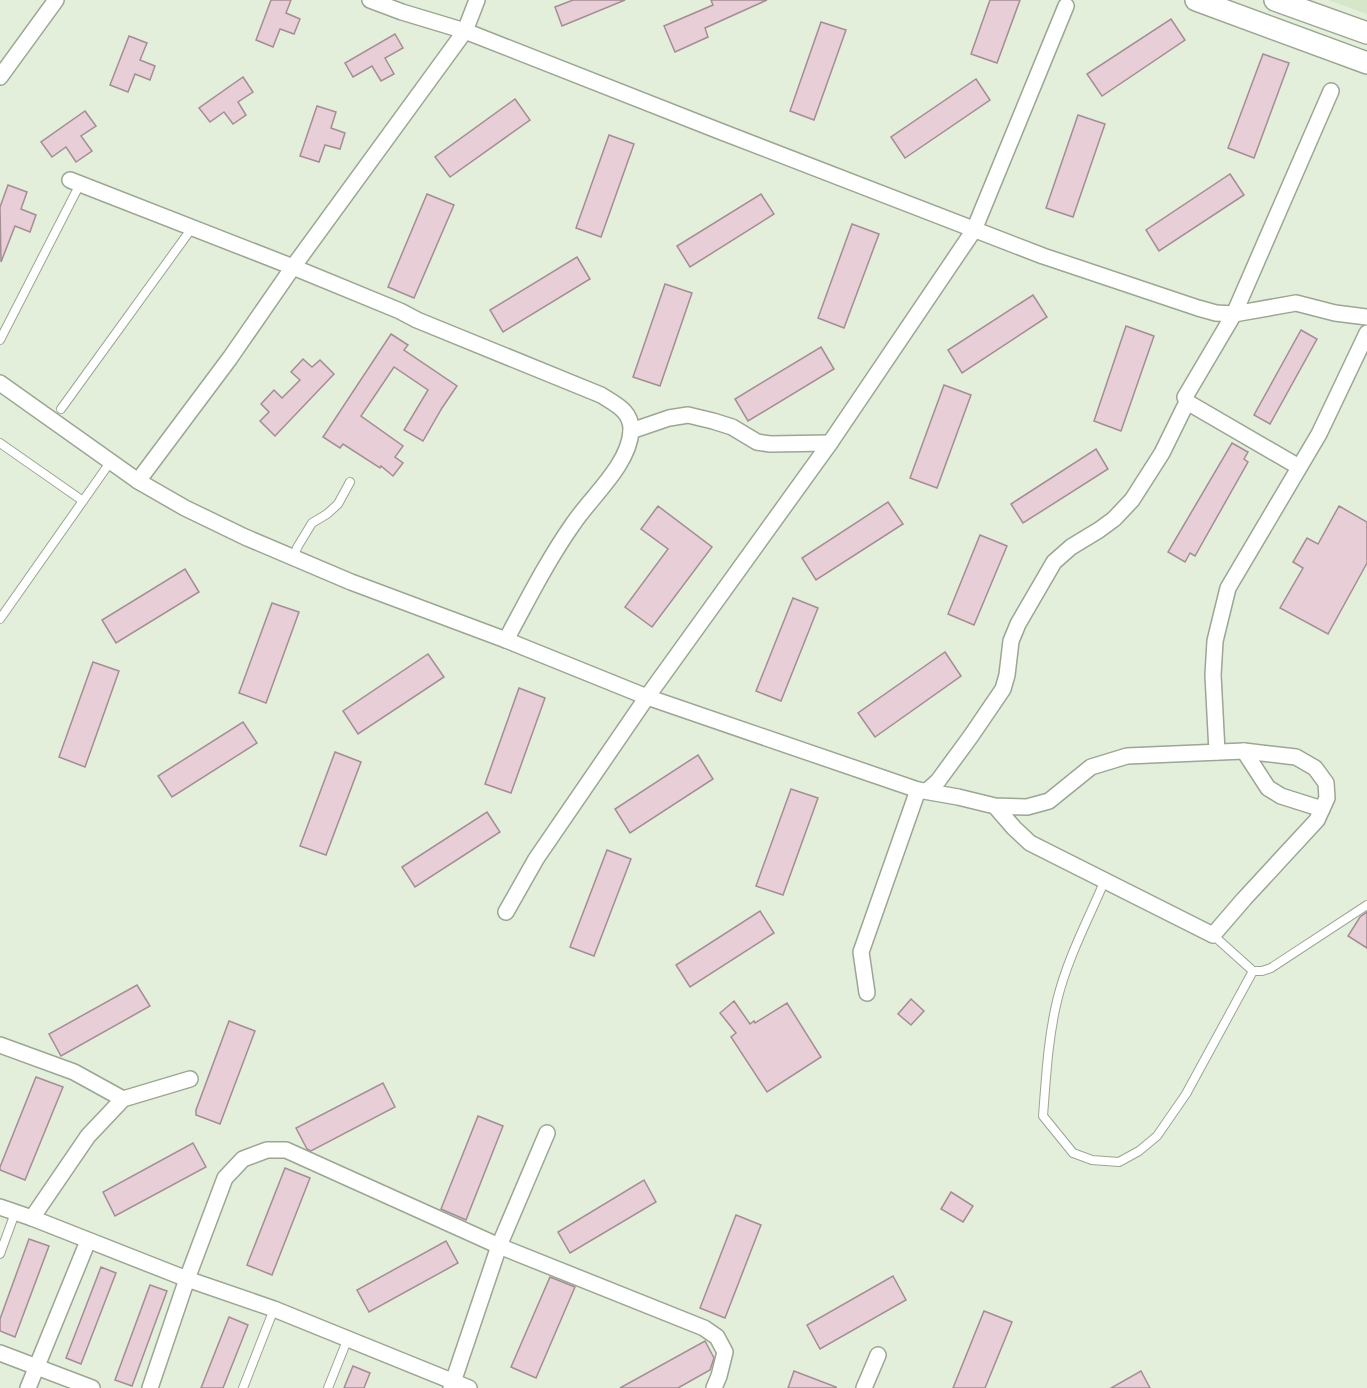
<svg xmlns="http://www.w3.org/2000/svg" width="1367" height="1388" viewBox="0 0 1367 1388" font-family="Barlow,sans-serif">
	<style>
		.built { fill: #d6e6ca }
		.building { fill: #e8ced6; stroke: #a58d95; stroke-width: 1.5 }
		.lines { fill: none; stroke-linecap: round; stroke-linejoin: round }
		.service-casing { stroke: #9ba693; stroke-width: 10 }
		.minor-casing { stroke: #9ba693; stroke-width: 18 }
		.secondary-casing { stroke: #9ba693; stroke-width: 24 }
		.service { stroke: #fff; stroke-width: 8 }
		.minor { stroke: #fff; stroke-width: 15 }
		.secondary { stroke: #fff; stroke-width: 21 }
	</style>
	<rect width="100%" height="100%" fill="#e3efda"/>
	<path class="built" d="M1328,0H1367V14Z"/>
	<g class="building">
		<path d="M271,0H291L286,13L300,19L294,34L280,29L273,47L256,40Z"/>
		<path d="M573,0H625L562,26L555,7Z"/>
		<path d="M711,0H767L705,28L708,37L675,52L664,26L713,5Z"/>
		<path d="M990,0H1020L997,63L971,54Z"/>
		<path d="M1171,19L1185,40L1102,96L1087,74Z"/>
		<path d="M821,22L846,30L814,120L790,111Z"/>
		<path d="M395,34L403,48L385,58L394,74L381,81L372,66L353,77L345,63Z"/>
		<path d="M129,36L147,43L140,60L155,66L150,80L135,74L128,92L110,85Z"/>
		<path d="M1263,54L1289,63L1254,158L1228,148Z"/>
		<path d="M243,77L253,92L238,102L246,115L233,124L224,112L210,122L199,108Z"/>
		<path d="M976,79L990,100L905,158L891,137Z"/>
		<path d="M515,99L530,120L450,177L435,157Z"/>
		<path d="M317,106L336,112L331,128L345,133L340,149L325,145L319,162L300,156Z"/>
		<path d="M85,111L96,126L81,136L92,151L76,162L66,147L52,157L41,142Z"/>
		<path d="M1078,115L1105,124L1073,217L1046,208Z"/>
		<path d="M609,135L634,144L601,237L576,228Z"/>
		<path d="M1230,174L1244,195L1159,251L1146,230Z"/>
		<path d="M8,185L27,192L21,209L36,215L30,232L15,226L1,262L0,207Z"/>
		<path d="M427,194L454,205L414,298L388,287Z"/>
		<path d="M761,194L774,214L690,267L677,246Z"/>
		<path d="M852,224L879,234L844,328L818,318Z"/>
		<path d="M577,257L590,279L503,332L490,310Z"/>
		<path d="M665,284L692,293L660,386L633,377Z"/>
		<path d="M1033,295L1047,317L962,373L948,350Z"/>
		<path d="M1126,326L1154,336L1121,431L1094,421Z"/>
		<path d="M1301,330L1317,339L1270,424L1254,415Z"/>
		<path d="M391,334L408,345L404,350L457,386L442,408L423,441L404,430L428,390L394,367L361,416L403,446L395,457L403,463L393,476L381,466L380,468L343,444L340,448L323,437Z"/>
		<path d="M821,347L834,369L748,421L735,399Z"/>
		<path d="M303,359L312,367L320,360L334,374L275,436L260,421L269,412L261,404L274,390L282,398L300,380L291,372Z"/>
		<path d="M944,385L971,395L937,488L910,478Z"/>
		<path d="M1232,443L1248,452L1244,459L1248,462L1195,556L1190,553L1185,562L1168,552Z"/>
		<path d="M1096,449L1108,469L1023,523L1011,504Z"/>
		<path d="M888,502L903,524L816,580L802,558Z"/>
		<path d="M658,506L712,547L652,627L625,607L668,549L641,529Z"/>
		<path d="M1339,506L1367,522V563L1328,634L1280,608L1303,568L1293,562L1307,538L1318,544Z"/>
		<path d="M980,535L1007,546L974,625L948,614Z"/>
		<path d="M185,569L199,592L116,643L102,620Z"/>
		<path d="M793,598L818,608L781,701L756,691Z"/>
		<path d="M272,603L299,612L266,703L239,693Z"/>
		<path d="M945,652L961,676L875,737L858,713Z"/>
		<path d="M428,654L444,677L358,734L343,711Z"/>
		<path d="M93,662L119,671L85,767L59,757Z"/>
		<path d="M519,688L545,698L511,793L485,784Z"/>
		<path d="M243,722L257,743L172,797L158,776Z"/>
		<path d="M335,752L361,762L326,855L300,846Z"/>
		<path d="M698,755L713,779L630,833L615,809Z"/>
		<path d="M791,789L818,798L783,895L756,886Z"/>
		<path d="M487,812L500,832L415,887L402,867Z"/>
		<path d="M607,850L631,859L594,956L570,947Z"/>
		<path d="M760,911L774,933L690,987L676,965Z"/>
		<path d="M1367,912V948L1348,936L1360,917Z"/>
		<path d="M137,985L150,1006L61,1056L49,1034Z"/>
		<path d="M911,999L924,1011L911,1025L898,1014Z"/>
		<path d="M734,1001L750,1024L754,1021L755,1023L787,1003L821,1057L767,1092L731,1037L736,1033L720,1013Z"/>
		<path d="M229,1021L255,1031L220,1124L196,1115V1110Z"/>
		<path d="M36,1077L63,1087L25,1180L0,1170V1167Z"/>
		<path d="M383,1083L395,1107L311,1151L307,1149L296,1128Z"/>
		<path d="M478,1116L503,1126L466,1220L441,1209Z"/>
		<path d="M193,1143L206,1167L115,1216L103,1192Z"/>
		<path d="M285,1168L310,1178L272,1275L247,1265Z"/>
		<path d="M644,1180L656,1202L570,1253L558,1232Z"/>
		<path d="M951,1192L973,1206L963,1222L941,1209Z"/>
		<path d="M736,1215L761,1225L725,1318L700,1308Z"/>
		<path d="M29,1239L49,1246L15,1337L0,1331V1319Z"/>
		<path d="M446,1241L458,1263L369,1312L357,1290Z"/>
		<path d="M101,1267L116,1273L81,1364L66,1358Z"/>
		<path d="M893,1276L906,1300L820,1349L807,1325Z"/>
		<path d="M550,1277L575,1287L536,1378L511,1367Z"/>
		<path d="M150,1285L167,1291L132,1386L115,1380Z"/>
		<path d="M984,1311L1012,1322L985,1388H953Z"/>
		<path d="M229,1317L248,1325L223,1388H201Z"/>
		<path d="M705,1341L714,1358L710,1370L678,1388H620Z"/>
		<path d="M353,1366L370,1373L364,1388H344Z"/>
		<path d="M794,1371L836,1387V1388H788Z"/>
		<path d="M1141,1371L1150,1388H1111Z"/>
	</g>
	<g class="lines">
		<g class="service-casing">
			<g id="service">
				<path d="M0,340L80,184"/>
				<path d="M61,409L192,228"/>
				<path d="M0,443L83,501"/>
				<path d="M293,557L298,546L312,523L327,514L338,504L350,482"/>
				<path d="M0,619L111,461"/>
				<path d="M1105,880C1088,920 1067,959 1057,1001C1048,1038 1046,1078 1043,1116L1073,1153L1092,1160L1119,1162L1139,1151L1157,1136L1186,1094L1253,971"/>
				<path d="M1213,935L1253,971H1262L1271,968L1367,905"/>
				<path d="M0,1254L15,1213"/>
				<path d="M243,1388L274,1309"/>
				<path d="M328,1388L348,1338"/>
			</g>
		</g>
		<g class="minor-casing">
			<g id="minor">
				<path d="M370,0L402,12L465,31L722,132L1043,256L1198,308L1216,313L1234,314L1296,303L1335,313L1367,317"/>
				<path d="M0,77L56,0"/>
				<path d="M70,180L293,267L400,311L417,320L601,395C615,404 632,411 631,431C629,465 591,497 573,524C547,561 527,601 506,640"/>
				<path d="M0,383L138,481L185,508L245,537L351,582L506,640L647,697L918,790L958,797L995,806L1014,828L1030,843L1213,935L1244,899L1317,820L1327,798L1326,783L1315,768L1296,757L1244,751L1127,756L1091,767L1049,801L1027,807L995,806"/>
				<path d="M631,431L669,418L688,415L713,421L732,427L757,442L770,444L830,443"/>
				<path d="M1299,467L1187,402L1185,397L1234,314L1331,91"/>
				<path d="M138,481L230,358L293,267L465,31L477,0"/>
				<path d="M1244,751L1268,788L1281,796L1322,809"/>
				<path d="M1217,752L1213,675L1215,641L1228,588L1319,434L1367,333"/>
				<path d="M927,791L938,781L971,736L1003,689L1007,675L1011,641L1018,624L1054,562L1071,547L1099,530L1114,519L1132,500L1162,453L1187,402"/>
				<path d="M506,912L536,859L647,697L830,443L974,230L1066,6"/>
				<path d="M867,993L861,952L918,790"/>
				<path d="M0,1045L74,1072L123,1099"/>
				<path d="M0,1207L32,1218L187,1279L274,1309L469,1388"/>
				<path d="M32,1218L88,1136L123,1099L190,1079"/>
				<path d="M0,1353L92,1388"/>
				<path d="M28,1388L88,1241"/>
				<path d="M150,1388L187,1279L225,1178L243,1159L267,1150H286L499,1246L704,1328L717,1337L725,1352L719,1376L714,1388"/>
				<path d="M451,1388L499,1246L547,1133"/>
				<path d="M864,1388L878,1355"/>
			</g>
		</g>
		<g class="secondary-casing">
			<g id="secondary">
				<path d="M1196,0L1367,63"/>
				<path d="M1275,0L1367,33"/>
			</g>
		</g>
		<use href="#service" class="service"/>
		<use href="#minor" class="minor"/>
		<use href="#secondary" class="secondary"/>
	</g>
</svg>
